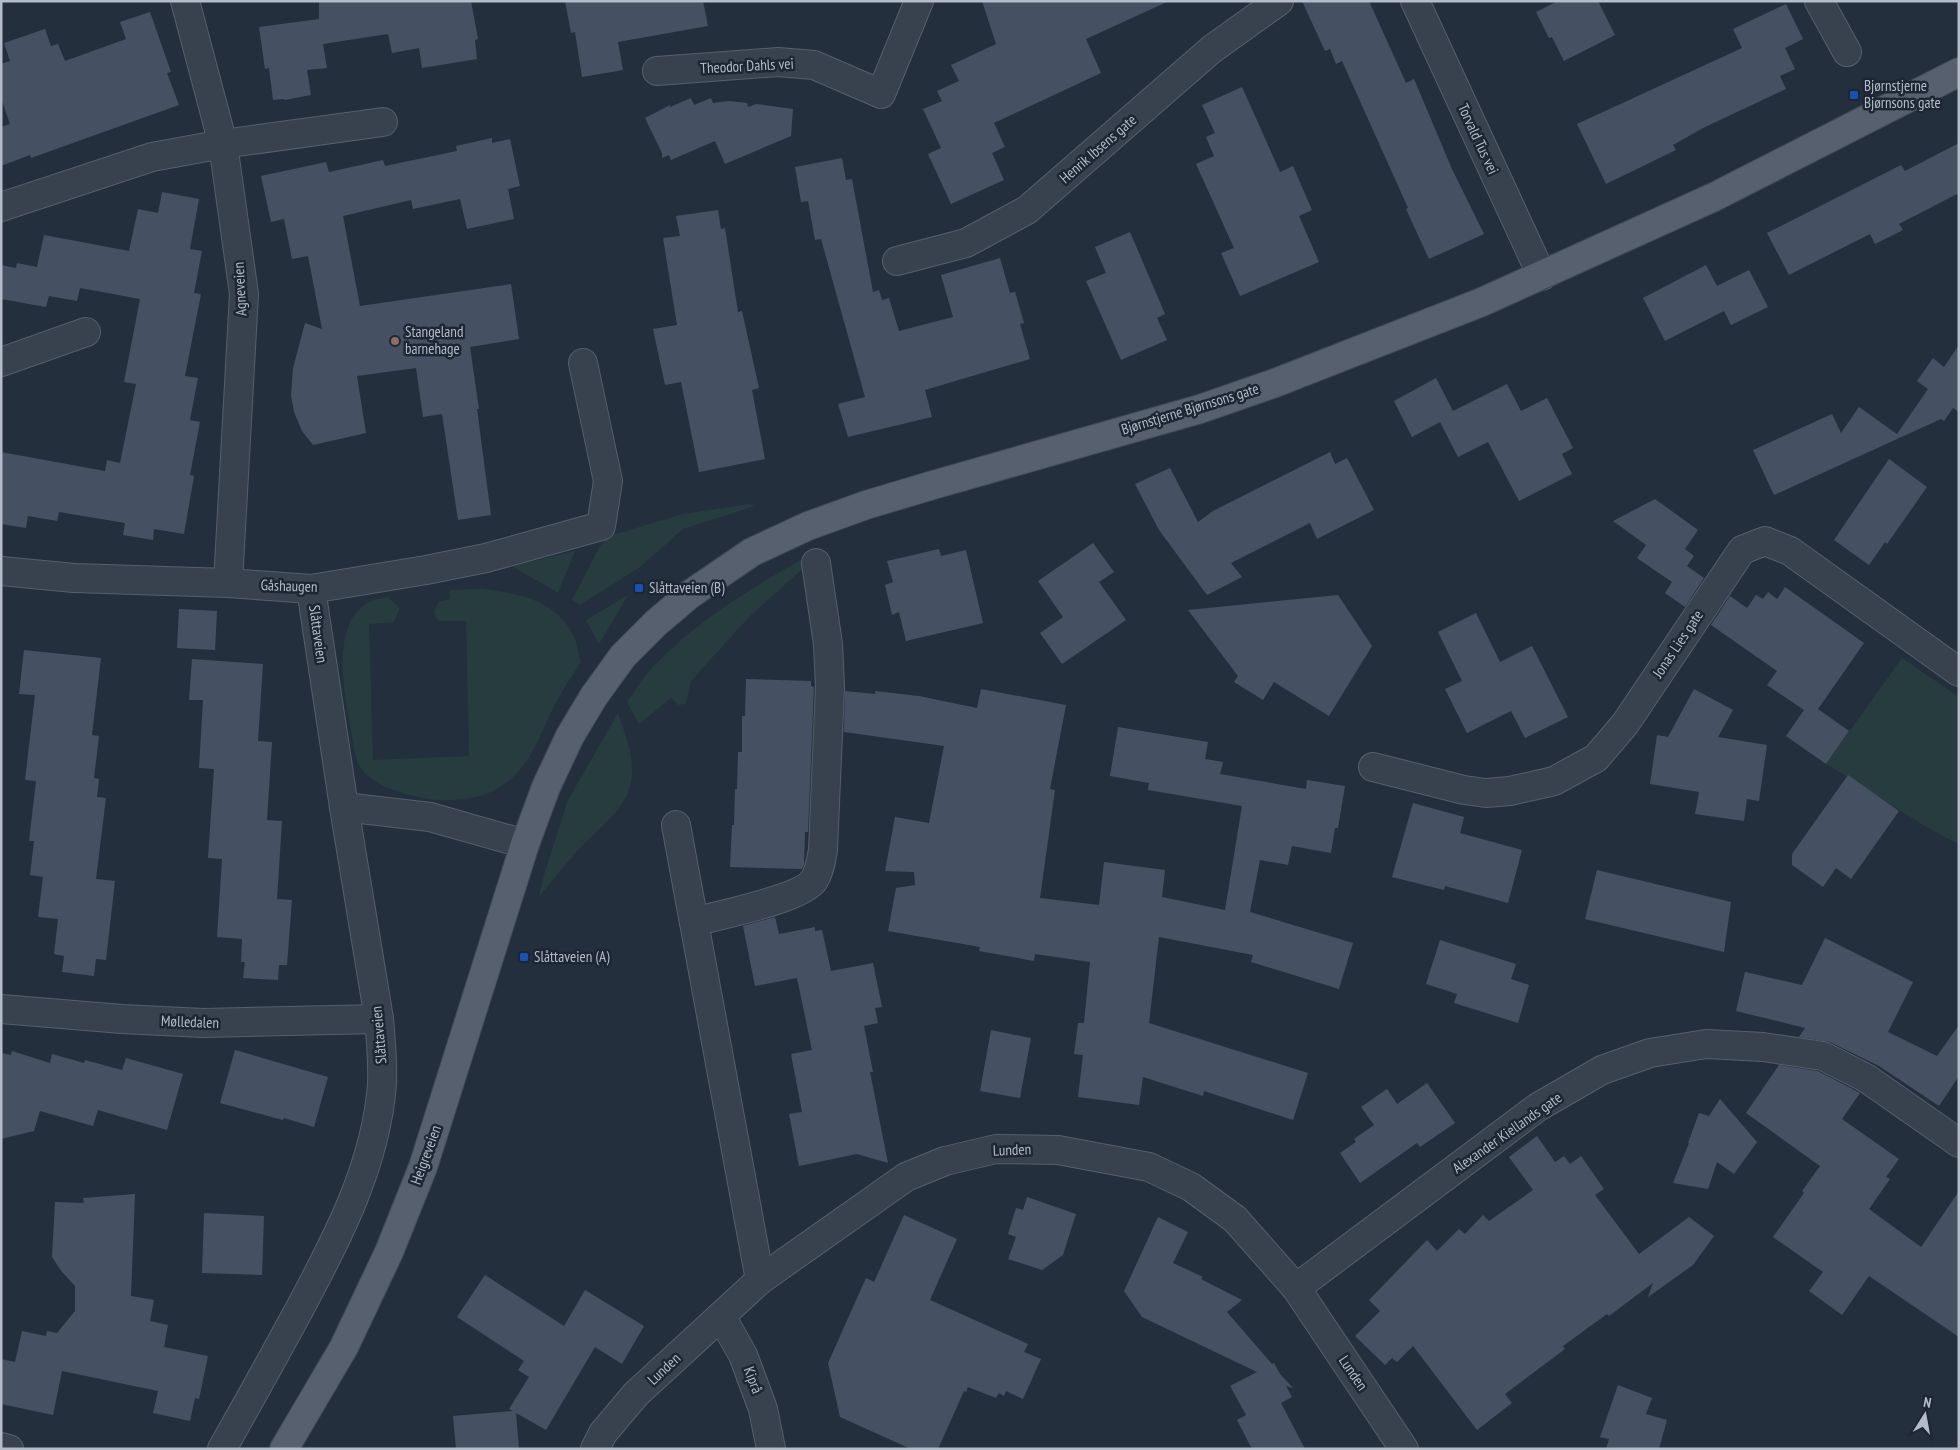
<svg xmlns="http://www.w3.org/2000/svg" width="1960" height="1450" viewBox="0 0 1960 1450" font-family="'PT Sans Narrow',sans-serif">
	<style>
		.green { fill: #263c3f }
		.building { fill: #455162 }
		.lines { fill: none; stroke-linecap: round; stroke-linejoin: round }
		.minor-casing { stroke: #565f6c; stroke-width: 30 }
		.major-casing { stroke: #414a57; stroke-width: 30 }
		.minor { stroke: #38414e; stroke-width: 28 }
		.major { stroke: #56606e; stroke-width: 28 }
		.transit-dot { fill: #1a4fb4; stroke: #1d2633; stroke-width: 2 }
		.education-dot { fill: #8d6e63; stroke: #1d2633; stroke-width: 2 }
		.labels { text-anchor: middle; stroke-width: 5; stroke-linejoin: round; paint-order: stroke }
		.street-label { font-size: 15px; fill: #b4bcc9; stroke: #1d2633 }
		.poi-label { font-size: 15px; fill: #b4bcc9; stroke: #1d2633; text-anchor: start }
	</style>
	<rect width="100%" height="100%" fill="#242f3e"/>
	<g class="green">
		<path d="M749,504L755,506L683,529L640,567L580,605L572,600L600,546L609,536L683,514Z"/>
		<path d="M575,551L558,593L512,566Z"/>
		<path d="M814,552L806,566L749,617L691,681L686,704L678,705L671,698L639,724L627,702C635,691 642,678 652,668C699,618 756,586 814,552Z"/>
		<path d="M482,589C518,593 555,599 574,636C577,643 578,653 581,662C572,676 563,689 555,704C542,729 535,756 514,776C508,782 494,792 486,794C476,797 462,800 452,800C426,802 372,790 359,765C354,755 352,736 350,724C342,684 328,602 388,597L400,608L394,622L369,624L373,760L469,756L466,621H439L435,616L434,611L439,602L450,599L449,590Z"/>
		<path d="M628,595L599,644L586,620Z"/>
		<path d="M1902,658L1959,697V844C1912,822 1871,789 1826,764Z"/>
		<path d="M618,713C624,731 632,750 632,769C634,807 597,828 576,852C563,867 551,882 539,897L544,875L568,800Z"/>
	</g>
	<g class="building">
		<path d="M319,1H471L478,39L475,40L477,59L422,68L419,48L392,53L388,34L323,44L327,68L307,70L311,95L285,100L283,99L273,100L269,68L265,69L259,27L319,19Z"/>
		<path d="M565,1H703L708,26L618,42L623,70L582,77L575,32L571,33Z"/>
		<path d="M982,1H1169L1086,39L1101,73L994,123L1005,147L992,153L1004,180L951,204L928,154L941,148L923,109L942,101L937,91L959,81L951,65L996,44Z"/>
		<path d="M1302,1H1369L1406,83L1414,79L1452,169L1484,234L1429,259L1406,209L1408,208L1342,61L1336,64L1330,49L1325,51Z"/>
		<path d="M1558,1H1598L1615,35L1564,61L1552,37L1549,38L1536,12Z"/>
		<path d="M1786,4L1803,39L1785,48L1795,69L1780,76L1786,89L1703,128L1673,145L1676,150L1606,184L1577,124L1742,48L1733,29Z"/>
		<path d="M150,12L171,72L167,73L179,105L31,158L30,155L1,166V127L10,124L1,98V64L10,61L4,43L45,29L51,46L58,44L65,61L126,39L120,22Z"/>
		<path d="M1242,87L1280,172L1293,166L1312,210L1299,216L1319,262L1240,296L1221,253L1234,248L1196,164L1214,156L1206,137L1215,133L1202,105Z"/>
		<path d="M691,98L694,105L711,98L713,103L729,101L747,103L748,107L756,104L793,109L791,136L725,164L715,141L671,160L669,155L662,158V153L645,118L670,105V107Z"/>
		<path d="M492,138V143L510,139L520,186L508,189L514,219L467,229L460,199L413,209L411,200L343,216L360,306L511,284L519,339L470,347L479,409H477L491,515L458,520L442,414L423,417L416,368L357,376L366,433L313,445L302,431L294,412L291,395L293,368L305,323L322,329L308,256L292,259L284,219L271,222L261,176L326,162L329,172L383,160L385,166L457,151L456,146Z"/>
		<path d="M1959,143V193L1899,224L1903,230L1875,244L1870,234L1789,275L1767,233L1901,165L1905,171Z"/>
		<path d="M842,158L846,180L852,179L873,292L879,290L882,300L889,298L899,331L953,317L941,275L1000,258L1010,293L1015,292L1024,323L1020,324L1030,359L925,390L932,417L848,437L838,404L865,397L821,239L815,240L808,201L801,202L795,167Z"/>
		<path d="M162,192L199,199L190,249L202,251L194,293L201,294L185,376L198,378L190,420L200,422L190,475L194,476L184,534L154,529L153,540L123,535L125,523L59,512L57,521L28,516L26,528L1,524V452L105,471L107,460L120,463L136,384L124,382L140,299L80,288L77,301L49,296L46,307L1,299V265L16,268L17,263L37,267L44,235L129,251L138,209L158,213Z"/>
		<path d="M718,210L721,229L725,228L738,312L742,311L759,388L752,390L765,459L699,472L681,382L665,385L653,329L677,325L663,238L680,236L676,216Z"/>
		<path d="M1130,232L1165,314L1157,318L1167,340L1121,360L1086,281L1106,273L1095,247Z"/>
		<path d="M1706,265L1717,286L1749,270L1768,307L1731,325L1724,311L1665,341L1643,298Z"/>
		<path d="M1959,345V412L1953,408L1944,421L1941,419L1774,495L1753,450L1832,414L1841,433L1859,407L1897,434L1928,389L1917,381L1933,358L1944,367Z"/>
		<path d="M1436,378L1453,411L1507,384L1521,411L1547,398L1573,448L1562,454L1572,474L1519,501L1488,442L1458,457L1440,422L1412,437L1394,401Z"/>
		<path d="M1330,452L1335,464L1347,458L1374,510L1317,539L1310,523L1231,563L1242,577L1207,595L1159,530L1135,484L1170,468L1198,522L1213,511Z"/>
		<path d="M1889,459L1927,487L1887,544L1885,542L1869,565L1834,540Z"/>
		<path d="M1655,499L1698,530L1685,549L1694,556L1687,566L1704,578L1685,607L1665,593L1672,582L1637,558L1646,545L1613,521Z"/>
		<path d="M1093,543L1114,572L1099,582L1126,620L1062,664L1040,633L1063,617L1038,581Z"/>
		<path d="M939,549L941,556L966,550L983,623L906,641L899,612L892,615L885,585L893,582L887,561Z"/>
		<path d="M1785,587L1864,643L1818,709L1849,731L1826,764L1786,736L1804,710L1767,685L1777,671L1711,625L1730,596L1747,608L1756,595L1763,599L1768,592L1777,599Z"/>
		<path d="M1338,595L1372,646L1329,716L1274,682L1263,700L1234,682L1238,676L1188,610Z"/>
		<path d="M179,609L217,611L215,650L177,648Z"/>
		<path d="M1476,613L1500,662L1532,646L1568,717L1525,738L1511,711L1467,733L1445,689L1462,681L1438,632Z"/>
		<path d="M24,650L101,658L92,735L99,736L94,778L99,779L97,797L106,798L96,879L115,881L106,960L96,959L94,976L62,972L64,956L54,954L58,919L38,917L43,877L30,875L34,841H29L36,781L25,780L35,695L19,694Z"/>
		<path d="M192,659L263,664L258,741L272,742L267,820L282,821L277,899L292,900L287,965H279L278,980L243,978L245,962H241L242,939L217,937L222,859L208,858L214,769L199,768L203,700H189Z"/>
		<path d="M746,679L811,681V686L814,687L808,832H805L804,864L802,869L730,867L732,825H734L735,789H737L738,752H742V716H745Z"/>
		<path d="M981,689L1066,705L1050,789L1055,790L1040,898L1099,905L1104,862L1165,870L1162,897L1225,910L1242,806L1148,790L1149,783L1110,776L1118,727L1208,742L1205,759L1223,762L1220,774L1306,789L1307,780L1345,786L1338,828H1335L1331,853L1292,846L1288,865L1260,860L1250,912L1353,943L1339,989L1251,962L1253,955L1159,937L1149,1023L1308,1073L1293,1120L1204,1091L1203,1096L1143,1077L1139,1105L1078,1097L1083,1055L1074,1054L1078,1023H1084L1090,962L1035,954L1034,961L979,951L980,947L888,931L896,888L915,885L914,872L885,871L895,817L929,823L944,746L844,732L845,691L875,694V691L919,696L977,708Z"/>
		<path d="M1694,689L1733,710L1718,737L1767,745L1759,801L1747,799L1744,821L1695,814L1699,792L1650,784L1657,735L1668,737Z"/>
		<path d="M1848,775L1899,811L1851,879L1836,868L1823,887L1792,865V854Z"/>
		<path d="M1413,803L1464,817L1460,833L1522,850L1508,903L1445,886L1444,890L1392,877Z"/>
		<path d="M1597,870L1731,902L1724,952L1585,919Z"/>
		<path d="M775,917L779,934L815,927V931L822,930L831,971L873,963L882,1007L875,1008L878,1023L864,1026L873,1072H870L888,1163L857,1154L799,1166L789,1114L802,1112L791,1054L812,1050L797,978L755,986L743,926Z"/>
		<path d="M1825,938L1913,982L1888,1032L1937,1056L1959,1025V1076L1939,1106L1879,1066L1830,1042L1799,1037L1805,1028L1736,1011L1745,972L1802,985Z"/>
		<path d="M1440,940L1516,964L1511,979L1529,985L1518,1023L1454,1003L1457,994L1426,984Z"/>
		<path d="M991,1030L1031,1038L1020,1098L980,1091Z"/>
		<path d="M235,1050L328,1077L314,1127L284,1118L283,1120L220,1103Z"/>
		<path d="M12,1051L50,1063L52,1054L84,1063L85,1060L122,1070L126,1058L183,1074L167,1130L98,1110L93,1126L40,1111L34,1131L1,1139V1053L11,1055Z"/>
		<path d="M1779,1065L1818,1071L1860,1093L1842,1119L1899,1159L1886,1177L1890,1179L1869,1209L1921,1247L1959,1191V1337L1869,1276L1842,1315L1809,1291L1823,1272L1773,1237L1804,1193L1802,1191L1820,1166L1746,1113Z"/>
		<path d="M1427,1083L1455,1123L1420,1147L1417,1143L1360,1183L1340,1153L1356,1142L1354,1139L1374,1125L1361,1107L1387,1089L1397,1104Z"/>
		<path d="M1720,1099L1757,1142L1734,1174L1717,1162L1708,1189L1673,1183L1689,1143H1688L1699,1113L1709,1116Z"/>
		<path d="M1537,1136L1555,1162L1564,1156L1570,1164L1581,1156L1604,1189L1595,1195L1639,1254L1689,1217L1714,1236L1693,1265L1648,1297L1653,1283L1609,1316L1607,1314L1563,1346L1565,1349L1505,1394L1512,1403L1477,1430L1413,1346L1397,1362L1392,1358L1385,1365L1355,1336L1380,1311L1369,1300L1427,1240L1437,1251L1459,1229L1465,1234L1483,1215L1489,1221L1533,1190L1509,1157Z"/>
		<path d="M135,1194L131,1296L154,1300L150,1321L168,1325L164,1347L208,1356L199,1399L195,1398L190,1421L153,1413L158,1391L62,1371L53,1415L1,1404V1359L15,1362L22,1331L46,1336L47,1331L57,1333L75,1311V1286L62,1272L52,1257L55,1202L84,1203L83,1198Z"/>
		<path d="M1027,1197L1076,1214L1063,1255L1042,1270L1008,1259L1016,1237L1008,1234L1016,1208L1023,1210Z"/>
		<path d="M204,1213L264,1216L262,1275L202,1273Z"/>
		<path d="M904,1215L957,1239L930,1300L1028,1344L1024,1352L1041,1359L1023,1399L1006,1391L1004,1396L999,1393L996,1398L968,1387L966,1392L964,1391L938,1449H911L840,1417L828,1363L866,1278L874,1282Z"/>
		<path d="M1158,1217L1188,1232L1173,1263L1203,1277L1201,1279L1242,1300L1227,1312L1272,1364L1274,1363L1280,1374L1293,1388L1286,1386L1292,1397L1281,1403L1305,1449H1252L1237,1420L1246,1415L1230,1386L1257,1372L1142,1317L1124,1291Z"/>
		<path d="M485,1275L564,1326L585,1290L644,1326L622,1364L595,1347L546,1430L516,1413L519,1449H456L453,1416L513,1411L509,1409L529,1377L518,1370L524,1361L457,1317Z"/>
		<path d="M1618,1385L1652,1398L1646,1414L1667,1420L1659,1449H1606L1609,1439L1600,1437Z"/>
	</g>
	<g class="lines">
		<g class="minor-casing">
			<g id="minor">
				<path d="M185,1L223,144L244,294L228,583"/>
				<path d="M1415,1L1542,276"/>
				<path d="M1819,1L1847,52"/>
				<path d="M657,71L778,62L814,65L881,94L919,1"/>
				<path d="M1,207L152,157L223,144L383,122"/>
				<path d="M897,261L966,243L1027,210L1212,49L1279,1"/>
				<path d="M1,362L86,332"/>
				<path d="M1,571L74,578L228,583L311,589L426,570L486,558L601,526L608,481L583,363"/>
				<path d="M1373,767L1464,790L1486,793L1510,791L1554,781L1596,758L1625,724L1742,550L1765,541L1790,551L1959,672"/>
				<path d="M344,807L430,817L525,844"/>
				<path d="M676,825L760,1280"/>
				<path d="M694,922C718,915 802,899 814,880C820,871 821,860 823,850L830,687L828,644L816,563"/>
				<path d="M1,1009L122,1019L203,1023L379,1019"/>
				<path d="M1296,1288L1538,1107L1602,1070L1650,1053L1706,1044L1763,1047L1823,1056L1866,1078L1959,1143"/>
				<path d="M721,1316L743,1355L763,1409L771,1449"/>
				<path d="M1,1447L9,1449"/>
				<path d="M222,1449C248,1403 274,1356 299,1310C337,1239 376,1165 382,1084C383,1062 381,1041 379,1019L344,807L311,589"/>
				<path d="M595,1449L603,1433L636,1394L760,1280L906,1177L945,1161L996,1149L1058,1150L1149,1167L1191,1187L1235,1219L1296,1288L1404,1449"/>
			</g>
		</g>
		<g class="major-casing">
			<path id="major" d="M284,1449L344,1347L389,1252L423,1167L525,844L546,787L570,736L594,696L623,656L656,623L689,595L752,552L808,526L866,505L933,485L1200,409L1275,383L1482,302L1714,197L1959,72"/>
		</g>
		<use href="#minor" class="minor"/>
		<use href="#major" class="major"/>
	</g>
	<g class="transit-dot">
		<rect x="1849" y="90" width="10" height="10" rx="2.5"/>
		<rect x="634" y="583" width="10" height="10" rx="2.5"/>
		<rect x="519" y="952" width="10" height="10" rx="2.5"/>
	</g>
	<circle class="education-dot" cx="395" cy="341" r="5"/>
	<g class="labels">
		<g class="street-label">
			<text transform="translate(747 66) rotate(-3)" y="5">Theodor Dahls vei</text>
			<text transform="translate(1478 139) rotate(65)" y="5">Torvald Tus vei</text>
			<text transform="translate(1098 149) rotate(-41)" y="5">Henrik Ibsens gate</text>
			<text transform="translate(240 289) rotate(-93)" y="5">Agneveien</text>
			<text transform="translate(1190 409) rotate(-17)" y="5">Bjørnstjerne Bjørnsons gate</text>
			<text transform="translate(289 586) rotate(2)" y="5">Gåshaugen</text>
			<text transform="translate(318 634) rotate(82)" y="5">Slåttaveien</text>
			<text transform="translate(1678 644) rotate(-56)" y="5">Jonas Lies gate</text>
			<text transform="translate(190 1022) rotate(2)" y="5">Mølledalen</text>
			<text transform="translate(379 1035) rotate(-95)" y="5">Slåttaveien</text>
			<text transform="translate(1507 1133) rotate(-35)" y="5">Alexander Kiellands gate</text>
			<text transform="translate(1012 1150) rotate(-2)" y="5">Lunden</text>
			<text transform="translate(426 1155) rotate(-70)" y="5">Heigreveien</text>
			<text transform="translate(664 1369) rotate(-43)" y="5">Lunden</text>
			<text transform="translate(1353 1373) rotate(56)" y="5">Lunden</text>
			<text transform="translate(753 1380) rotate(69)" y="5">Kiprå</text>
		</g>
		<g class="poi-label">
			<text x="1864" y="91">Bjørnstjerne<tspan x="1864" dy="17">Bjørnsons gate</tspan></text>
			<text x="405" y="337">Stangeland<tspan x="405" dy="17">barnehage</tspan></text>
			<text x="649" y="593">Slåttaveien (B)</text>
			<text x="534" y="962">Slåttaveien (A)</text>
		</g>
	</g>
	<rect width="1960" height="1450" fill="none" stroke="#b4bcc9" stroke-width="5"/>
	<g transform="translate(1925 1415) rotate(11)" stroke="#1d2633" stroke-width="4" paint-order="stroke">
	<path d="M0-4L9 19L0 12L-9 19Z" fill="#b4bcc9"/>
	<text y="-8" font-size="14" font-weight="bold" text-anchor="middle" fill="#b4bcc9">N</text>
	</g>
</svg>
